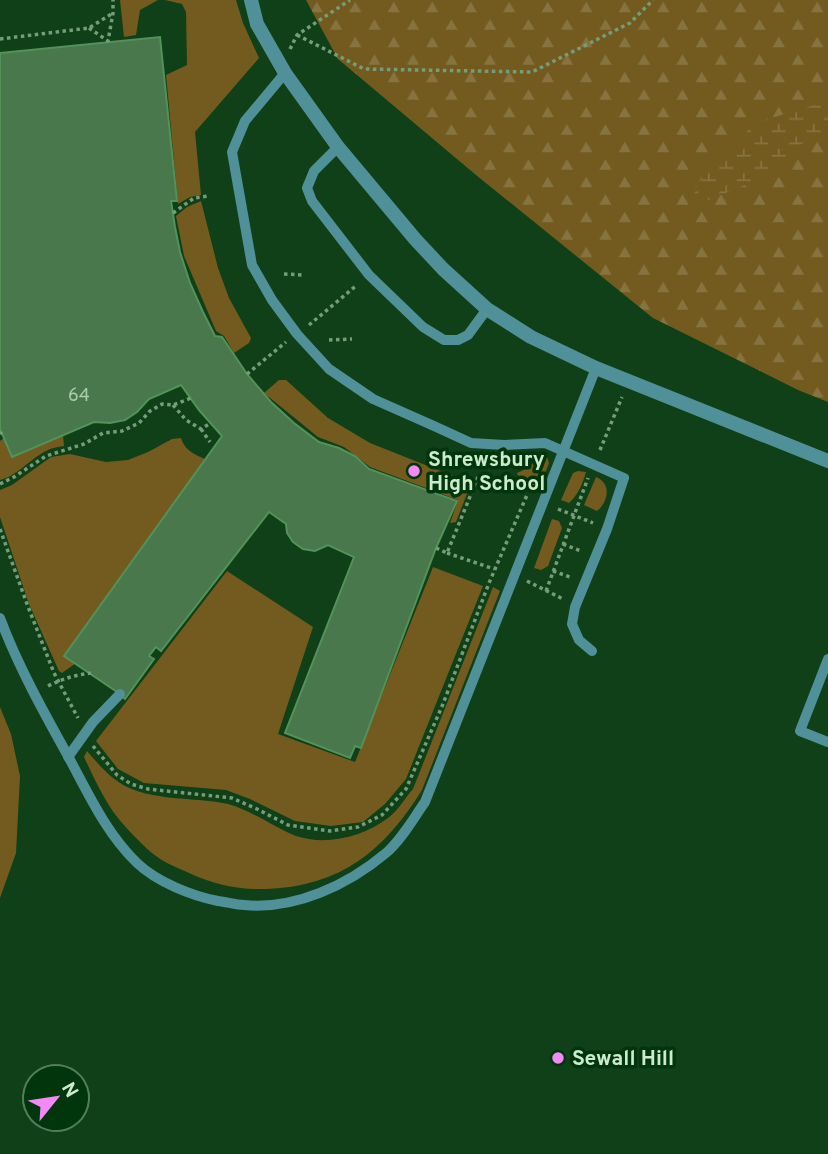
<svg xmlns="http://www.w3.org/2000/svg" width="828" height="1154" viewBox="0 0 828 1154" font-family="Overpass,sans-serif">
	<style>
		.green { fill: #735b20 }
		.forest { fill: url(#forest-firs) }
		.wetland { fill: url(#wetland-marsh) }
		.building { fill: #48784c; stroke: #539259; stroke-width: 2 }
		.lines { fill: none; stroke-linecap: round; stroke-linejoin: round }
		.path { stroke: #759d7a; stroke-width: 3.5; stroke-dasharray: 3.5 3.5; stroke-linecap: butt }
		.service { stroke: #509098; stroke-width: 10 }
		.minor { stroke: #509098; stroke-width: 14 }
		.poi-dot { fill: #f18af4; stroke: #01360c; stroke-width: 2.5 }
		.labels { text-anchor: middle; stroke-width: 7; stroke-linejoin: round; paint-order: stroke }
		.number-label { font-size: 18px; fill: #aaceac }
		.poi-label { font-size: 21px; font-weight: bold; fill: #cbebcc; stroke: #01360c; text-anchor: start }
	</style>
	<defs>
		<pattern id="forest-firs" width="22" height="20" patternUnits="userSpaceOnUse" patternTransform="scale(1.75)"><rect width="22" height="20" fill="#735b20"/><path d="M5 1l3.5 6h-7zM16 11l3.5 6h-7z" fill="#86733f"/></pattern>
		<pattern id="wetland-marsh" width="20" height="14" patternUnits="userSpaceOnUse" patternTransform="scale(1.75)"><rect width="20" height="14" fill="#735b20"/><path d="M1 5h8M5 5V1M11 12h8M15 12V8" fill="none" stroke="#86733f"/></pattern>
	</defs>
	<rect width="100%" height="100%" fill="#0f4017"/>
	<g class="green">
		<path d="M120,0H158L140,10L136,35L124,37Z"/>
		<path d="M165,0H236L243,23L259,58L195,132L201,195L190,197L178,204L166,75L187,65L186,12L182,4Z"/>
		<path d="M201,201L218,268L229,298L251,338L249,343L234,353L224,336L216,331L184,256L176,216L187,207Z"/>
		<path d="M279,380H286L328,418L370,443L468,482L470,486L456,522L450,523L458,500L370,467L344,447L318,437L264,393Z"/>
		<path d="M63,435L64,446C58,447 51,448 46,451C30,459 17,476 0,480V441L4,438L12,457Z"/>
		<path d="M181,438C185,451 194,454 205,459L64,655L76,663L62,673L59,671L29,604L0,517V490L12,485L51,457L70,454L106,462L128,460L148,452L172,439Z"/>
		<path d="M538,456L547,457L549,463L538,492L523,487L517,473L530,467Z"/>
		<path d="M578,471L586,472C583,483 578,495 569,503L561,500L573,473Z"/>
		<path d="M596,477C611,483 609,501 597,511L584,505Z"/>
		<path d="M552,519L559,521L562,528L548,566L541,570L534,568Z"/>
		<path d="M433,567L483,586L406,779L385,804L363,822L331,826L295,821L250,799L226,790L144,783L118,769L96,741L227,571L313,627L278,734L355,762Z"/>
		<path d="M493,587L500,591L422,790C384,851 341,886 267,889C239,890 215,885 189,873C178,868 165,863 156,856C146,849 125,827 118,818C105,802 93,776 84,757L87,751C95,760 104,771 113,778C143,803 192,796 228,804C253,811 273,827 296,836C326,846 363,837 388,818C398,811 405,798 413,789Z"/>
		<path d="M0,707L11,734L20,776L16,853L0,898Z"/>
	</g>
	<path class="forest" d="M306,0H828V402L798,390L653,318L476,175L338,59Z"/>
	<path class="wetland" d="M828,101V138H810L750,183L691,207L697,184L755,123Z"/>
	<path class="building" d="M160,37L177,201H171L175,227L180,252L190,283L203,312L215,336L222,337L247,374L271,402L294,423L319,442L339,448L355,456L369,469L457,501L436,548L361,748L355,746L350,758L285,733L354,557L328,545L315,551L303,549L293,542L287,533L286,524L269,512L161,651L156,647L149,656L154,659L125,699L120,694L64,656L222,436L199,410L181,385L149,399L137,412L125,420L110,423L94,422L12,457L0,429V53Z"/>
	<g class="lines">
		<g class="path">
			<path d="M89,28L108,41L113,13V0"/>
			<path d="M297,35L364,69L532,72L630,23L653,0"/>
			<path d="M0,39L89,28L113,13"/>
			<path d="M290,49L297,35L350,0"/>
			<path d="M173,213L194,198L208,196"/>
			<path d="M284,274L303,275"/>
			<path d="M309,325L357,285"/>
			<path d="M329,340L352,339"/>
			<path d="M247,374L286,342"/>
			<path d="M173,405L186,420L201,429L211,423"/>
			<path d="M201,429L210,442"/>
			<path d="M0,434L2,432"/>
			<path d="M600,450L622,397"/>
			<path d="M0,484L14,477L46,456L84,444L103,433L122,431L139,423L150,411L162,404L173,405L191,398"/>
			<path d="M558,509L593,523"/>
			<path d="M0,529L27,604L54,673L78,718"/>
			<path d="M563,544L581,551"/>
			<path d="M436,548L447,553L478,477"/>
			<path d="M447,553L494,569"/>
			<path d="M553,571L570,577"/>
			<path d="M527,581L563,599"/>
			<path d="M546,591L588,478"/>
			<path d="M48,686C62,679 75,675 91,673"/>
			<path d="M93,746L117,775L131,784L148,789L232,798L257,809L288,825L330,831L358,827L382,815L406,789L443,704L489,583L527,495"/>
		</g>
		<g class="service">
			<path d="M285,73L245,121L232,152L252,265L272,300L297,334L329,369L373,399L434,426L471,443L504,445L545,443L624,478L607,529L575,607L572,624L579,640L592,651"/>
			<path d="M338,147L314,171L307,188L312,201L369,275L423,327L444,340H458L468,335L487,309"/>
			<path d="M0,618C18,666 43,711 68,756C88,793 106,833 137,863C157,882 192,896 218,901C227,902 236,905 244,905C295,910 348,885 386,853C402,839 413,819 425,802L596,368"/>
			<path d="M828,659L800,731L828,742"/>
			<path d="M68,757L93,722L120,694"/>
		</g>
		<path class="minor" d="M251,0L257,24L285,73L338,147L415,239L443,269L487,309L531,337L596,368L828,461"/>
	</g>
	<g class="poi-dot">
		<circle cx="414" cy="471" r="7"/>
		<circle cx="558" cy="1058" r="7"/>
	</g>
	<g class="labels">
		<g class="number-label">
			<text x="79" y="401">64</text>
		</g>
		<g class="poi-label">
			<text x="428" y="466">Shrewsbury<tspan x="428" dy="24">High School</tspan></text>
			<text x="572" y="1065">Sewall Hill</text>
		</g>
	</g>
	<g transform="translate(56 1098) rotate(60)"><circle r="33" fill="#01360c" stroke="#527e59" stroke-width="2"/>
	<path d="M0-5L12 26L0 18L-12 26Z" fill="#f18af4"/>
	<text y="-10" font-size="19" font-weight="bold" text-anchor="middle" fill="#cbebcc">N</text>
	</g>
</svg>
